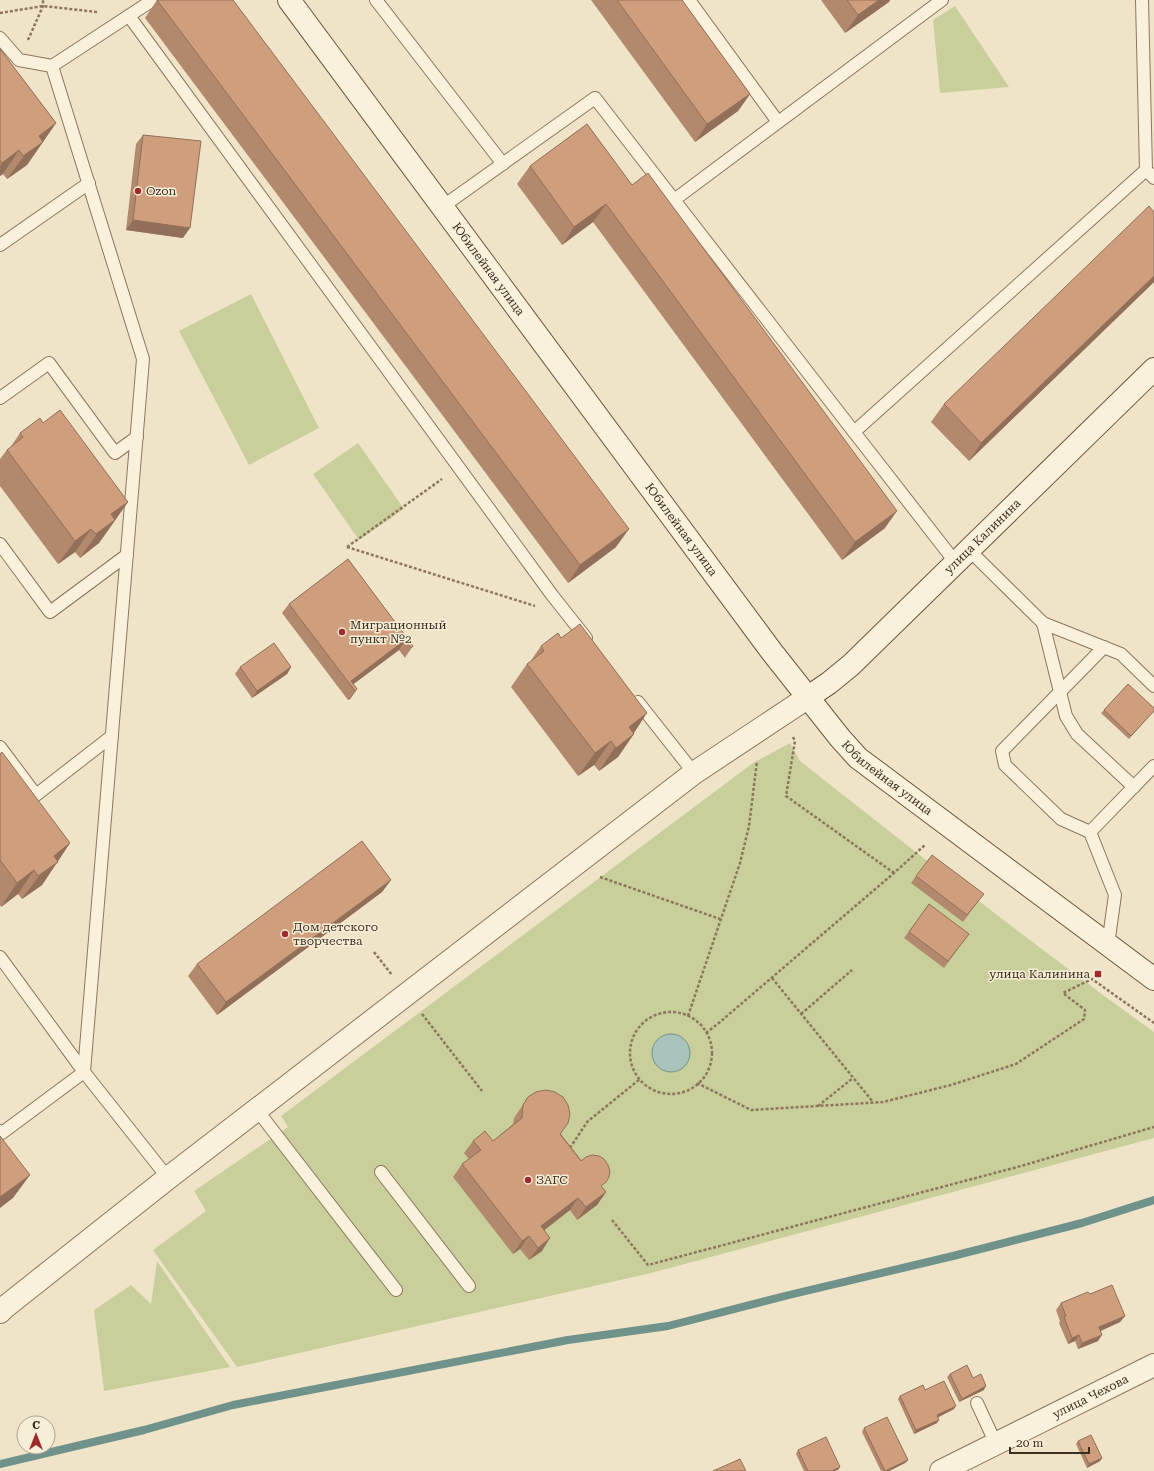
<svg xmlns="http://www.w3.org/2000/svg" width="1154" height="1471" viewBox="0 0 1154 1471" font-family="'Roboto Serif',serif">
	<style>
		.green { fill: #c9cf9b }
		.water { fill: #a9c4bc; stroke: #6f938a }
		.lines { fill: none; stroke-linecap: round; stroke-linejoin: round }
		.stream { stroke: #6f938a; stroke-width: 8 }
		.lane-casing { stroke: #8d765c; stroke-width: 14 }
		.street-casing { stroke: #8d765c; stroke-width: 24 }
		.secondary-casing { stroke: #6f573f; stroke-width: 24 }
		.path { stroke: #8d765c; stroke-width: 2.5; stroke-dasharray: 3 2; stroke-linecap: butt }
		.lane { stroke: #faf1dc; stroke-width: 12 }
		.street { stroke: #faf1dc; stroke-width: 22 }
		.secondary { stroke: #faf1dc; stroke-width: 22 }
		.wall { fill: #b2896c }
		.shaded-wall { fill: #916f58 }
		.building { fill: #cf9f7d; stroke: #916f58 }
		.poi-dot { fill: #9e2a2b; stroke: #f7eed8; stroke-width: 1.5 }
		.labels { text-anchor: middle; stroke-width: 3; stroke-linejoin: round; paint-order: stroke }
		.poi-label { font-size: 12px; fill: #3d2e20; stroke: #f7eed8; text-anchor: start }
		.street-label { font-size: 12px; fill: #3d2e20; stroke: #f7eed8 }
	</style>
	<rect width="100%" height="100%" fill="#f0e4c8"/>
	<g class="green">
		<path d="M955,6L1009,87L940,93L933,20Z"/>
		<path d="M251,294L319,428L249,465L179,331Z"/>
		<path d="M358,443L404,509L359,540L313,474Z"/>
		<path d="M790,743L800,761C917,853 1033,945 1154,1032V1138L651,1273L237,1367L153,1250L206,1211L194,1191L288,1127L281,1116L753,763Z"/>
		<path d="M157,1261L230,1367L104,1391L94,1310L131,1285L151,1304Z"/>
	</g>
	<circle class="water" cx="671" cy="1053" r="19"/>
	<g class="lines">
		<path class="stream" d="M0,1464L144,1430L233,1405L568,1340L668,1326L789,1295L953,1256L1082,1223L1154,1200"/>
		<g class="lane-casing">
			<g id="lane">
				<path d="M376,0L503,164"/>
				<path d="M689,0L778,122"/>
				<path d="M1142,0L1146,170L1154,178"/>
				<path d="M129,16L552,595L586,638"/>
				<path d="M0,38L19,60L52,66L153,0"/>
				<path d="M52,66L143,359L84,1072L168,1178"/>
				<path d="M674,200L942,0"/>
				<path d="M442,207L595,98L854,432"/>
				<path d="M0,245L89,183"/>
				<path d="M0,398L49,363L115,453L137,437"/>
				<path d="M0,544L50,612L127,555"/>
				<path d="M969,550L1043,623L1121,654L1154,686"/>
				<path d="M956,563L854,432L1146,170"/>
				<path d="M1043,623L1066,716L1077,734L1134,787"/>
				<path d="M1104,647L1002,751L1005,765L1061,819L1090,832L1115,895L1108,945"/>
				<path d="M638,702L694,773"/>
				<path d="M0,747L36,795L112,736"/>
				<path d="M1090,832L1154,766"/>
				<path d="M0,957L84,1072L2,1133L0,1131"/>
				<path d="M257,1110L396,1290"/>
				<path d="M381,1172L469,1286"/>
				<path d="M977,1403L996,1444"/>
			</g>
		</g>
		<g class="street-casing">
			<g id="street">
				<path d="M0,1312L5,1307L168,1178L694,773L807,698"/>
				<path id="s1" d="M941,1471L1154,1365"/>
			</g>
		</g>
		<g class="secondary-casing">
			<g id="secondary">
				<path id="s2" d="M289,0L772,652L840,738L858,758L1154,979"/>
				<path id="s3" d="M807,698L829,683L851,665L1154,369"/>
			</g>
		</g>
		<g class="path">
			<path d="M0,13L43,6L97,12"/>
			<path d="M28,40L43,6V0"/>
			<path d="M347,547L535,606"/>
			<path d="M347,547L442,479"/>
			<path d="M793,737L795,741L786,796L894,873"/>
			<path d="M600,877L720,919"/>
			<path d="M374,952L392,975"/>
			<path d="M772,978L873,1102"/>
			<circle cx="671" cy="1053" r="41"/>
			<path d="M422,1014L482,1091"/>
			<path d="M801,1014L852,970"/>
			<path d="M688,1016L740,863L749,826L757,761"/>
			<path d="M706,1033L720,1022L894,873L925,845"/>
			<path d="M697,1083L751,1110L883,1102L951,1085L1016,1064L1084,1019L1085,1010L1063,993L1092,979L1154,1023"/>
			<path d="M818,1106L853,1078"/>
			<path d="M570,1148L587,1122L640,1079"/>
			<path d="M612,1220L648,1265L1021,1166L1154,1127"/>
		</g>
		<use href="#lane" class="lane"/>
		<use href="#street" class="street"/>
		<use href="#secondary" class="secondary"/>
	</g>
	<g class="wall">
		<path d="M157,0L616,547L568,583L145,18Z"/>
		<path d="M591,0H682L750,94L738,111L695,142Z"/>
		<path d="M821,0H890L889,2L845,33Z"/>
		<path d="M0,49L56,123L27,165L7,179L3,174L0,176Z"/>
		<path d="M587,124L885,528L842,560L593,222L562,245L517,184L530,166Z"/>
		<path d="M143,135L183,238L126,230L136,144Z"/>
		<path d="M1154,212V282L969,461L931,422L944,404Z"/>
		<path d="M43,423L128,502L99,543L80,558L75,552L58,564L0,486V459L7,450L10,448L20,433Z"/>
		<path d="M348,559L413,646L406,656L405,658L399,650L353,684L357,689L350,699L348,700L282,613L289,604Z"/>
		<path d="M541,646L634,733L618,757L599,771L594,765L578,776L511,687L527,664L530,662Z"/>
		<path d="M240,667H291L287,674L252,698L235,674Z"/>
		<path d="M1154,708V711L1153,712L1129,739L1101,713L1104,710Z"/>
		<path d="M0,754L70,843L42,885L22,899L18,894L1,907L0,905Z"/>
		<path d="M916,876L979,900L963,922L911,883Z"/>
		<path d="M391,880L382,892L217,1015L188,976L197,964Z"/>
		<path d="M929,904L969,934L944,968L904,938Z"/>
		<path d="M528,1097L561,1134L606,1192L597,1205L577,1220L570,1210L544,1230L542,1251L529,1260L520,1249L513,1254L453,1177L462,1164L469,1159L464,1153L473,1141H493L513,1124L514,1118Z"/>
		<path d="M1090,1294L1125,1316L1120,1322L1101,1331L1098,1341L1078,1349L1075,1341L1068,1344L1059,1323L1060,1321L1056,1310L1061,1303Z"/>
		<path d="M950,1374L984,1390L959,1402L947,1377Z"/>
		<path d="M900,1396L954,1409L938,1417L937,1423L914,1434L898,1399Z"/>
		<path d="M864,1428L908,1460L905,1463L889,1471H881L862,1432Z"/>
		<path d="M1078,1441L1102,1458L1100,1461L1087,1468L1076,1444Z"/>
		<path d="M798,1450L840,1467L836,1471H804L796,1454Z"/>
	</g>
	<g class="shaded-wall">
		<path d="M879,0H890L889,2L845,33L858,15Z"/>
		<path d="M750,94L738,111L695,142L707,124Z"/>
		<path d="M56,123L27,165L7,179L39,136Z"/>
		<path d="M19,150L3,174L0,176V166L2,163Z"/>
		<path d="M606,204L593,222L562,245L574,227Z"/>
		<path d="M133,220L190,228L183,238L126,230Z"/>
		<path d="M1154,276V282L969,461L981,443Z"/>
		<path d="M128,502L99,543L80,558L111,514Z"/>
		<path d="M897,511L885,528L842,560L855,542Z"/>
		<path d="M91,529L75,552L58,564L75,541Z"/>
		<path d="M629,529L616,547L568,583L580,565Z"/>
		<path d="M405,640L399,650L351,686V681Z"/>
		<path d="M291,667L287,674L252,698L257,691Z"/>
		<path d="M357,689L350,699L348,700L355,691Z"/>
		<path d="M647,713L632,736L634,734L618,757L599,771L629,727Z"/>
		<path d="M611,741L594,765L578,776L595,753Z"/>
		<path d="M70,843L42,885L22,899L54,856Z"/>
		<path d="M34,870L18,894L1,907L17,883Z"/>
		<path d="M391,880L382,892L217,1015L226,1002Z"/>
		<path d="M30,1175L13,1198L0,1208V1197Z"/>
		<path d="M606,1192L597,1205L577,1220L586,1207Z"/>
		<path d="M578,1198L570,1210L533,1239L541,1226Z"/>
		<path d="M529,1236L520,1249L513,1254L522,1241Z"/>
		<path d="M550,1238L542,1251L529,1260L538,1248Z"/>
		<path d="M1125,1316L1120,1322L1095,1333L1099,1327Z"/>
		<path d="M1079,1335L1075,1341L1068,1344L1072,1338Z"/>
		<path d="M1102,1335L1098,1341L1078,1349L1082,1343Z"/>
		<path d="M986,1386L984,1390L959,1402L962,1399Z"/>
		<path d="M956,1406L954,1409L935,1419L937,1415Z"/>
		<path d="M939,1420L937,1423L914,1434L916,1430Z"/>
		<path d="M1102,1458L1100,1461L1087,1468L1089,1464Z"/>
		<path d="M908,1460L905,1463L889,1471H885Z"/>
		<path d="M840,1467L838,1470L832,1471Z"/>
	</g>
	<g class="building">
		<path d="M157,0H233L629,529L580,565Z"/>
		<path d="M617,0H682L750,94L707,124Z"/>
		<path d="M847,0H879L858,15Z"/>
		<path d="M0,49L56,123L39,136L43,142L23,156L19,150L2,163L0,160Z"/>
		<path d="M587,124L632,185L648,173L897,511L855,542L606,204L574,227L530,166Z"/>
		<path d="M143,135L201,141L190,228L133,220Z"/>
		<path d="M1149,206L1154,212V276L981,443L944,404Z"/>
		<path d="M60,410L128,502L111,514L115,520L96,534L91,529L75,541L7,450L23,437L20,433L40,418L43,423Z"/>
		<path d="M348,559L413,646L411,648L405,640L351,681L357,689L355,691L289,604Z"/>
		<path d="M580,624L647,713L629,727L634,734L616,748L611,741L595,753L527,664L544,651L541,646L558,633L561,638Z"/>
		<path d="M274,643L291,667L257,691L240,667Z"/>
		<path d="M1128,684L1154,708V711L1131,736L1104,710Z"/>
		<path d="M2,752L70,843L54,856L58,862L38,876L34,870L17,883L0,860V754Z"/>
		<path d="M362,841L391,880L226,1002L197,964Z"/>
		<path d="M932,855L984,894L967,915L916,876Z"/>
		<path d="M929,904L969,934L948,961L909,932Z"/>
		<path d="M546,1090L555,1092L563,1097L568,1105L570,1114L568,1123L560,1134L581,1161L586,1157L592,1155L599,1156L604,1159L608,1165L610,1171L609,1177L606,1182L601,1186L606,1192L586,1207L578,1198L541,1226L550,1238L538,1248L529,1236L522,1241L462,1164L481,1150L473,1141L485,1131L493,1141L522,1118L523,1105L528,1097L536,1092Z"/>
		<path d="M0,1136L30,1175L0,1197Z"/>
		<path d="M1112,1285L1125,1316L1099,1327L1102,1335L1082,1343L1079,1335L1072,1338L1064,1317L1066,1316L1061,1303L1088,1292L1090,1294Z"/>
		<path d="M967,1365L973,1378L981,1374L986,1386L962,1399L950,1374Z"/>
		<path d="M944,1381L956,1406L937,1415L939,1420L916,1430L900,1396L923,1385L925,1390Z"/>
		<path d="M887,1417L908,1460L885,1471L864,1428Z"/>
		<path d="M1091,1435L1102,1458L1089,1464L1078,1441Z"/>
		<path d="M826,1437L840,1467L832,1471H808L798,1450Z"/>
		<path d="M740,1459L746,1471H713Z"/>
	</g>
	<g class="poi-dot">
		<circle cx="138" cy="191" r="4"/>
		<circle cx="342" cy="632" r="4"/>
		<circle cx="285" cy="934" r="4"/>
		<rect x="1094" y="970" width="8" height="8" rx="2"/>
		<circle cx="528" cy="1180" r="4"/>
	</g>
	<g class="labels">
		<g class="poi-label">
			<text x="146" y="195">Ozon</text>
			<text x="350" y="629">Миграционный<tspan x="350" dy="14">пункт №2</tspan></text>
			<text x="293" y="931">Дом детского<tspan x="293" dy="14">творчества</tspan></text>
			<text x="1090" y="978" text-anchor="end">улица Калинина</text>
			<text x="536" y="1184">ЗАГС</text>
		</g>
		<g class="street-label">
			<text dy="4" stroke="none"><textPath href="#s2" startOffset="335">Юбилейная улица</textPath></text>
			<text dy="4" stroke="none"><textPath href="#s2" startOffset="659">Юбилейная улица</textPath></text>
			<text dy="4" stroke="none"><textPath href="#s3" startOffset="239">улица Калинина</textPath></text>
			<text dy="4" stroke="none"><textPath href="#s2" startOffset="983">Юбилейная улица</textPath></text>
			<text dy="4" stroke="none"><textPath href="#s1" startOffset="167">улица Чехова</textPath></text>
		</g>
	</g>
	<g transform="translate(36 1435)"><circle r="19" fill="#f7eed8" stroke="#ada18e"/>
	<path d="M0-3L7 15L0 10L-7 15Z" fill="#9e2a2b"/>
	<text y="-6" font-size="11" font-weight="bold" text-anchor="middle" fill="#3d2e20">С</text>
	</g>
	<path d="M1010 1447v6h79v-6" fill="none" stroke="#3d2e20" stroke-width="2"/>
	<text x="1016" y="1447" font-size="12" fill="#3d2e20" stroke="#f7eed8" stroke-width="3" paint-order="stroke">20 m</text>
</svg>
